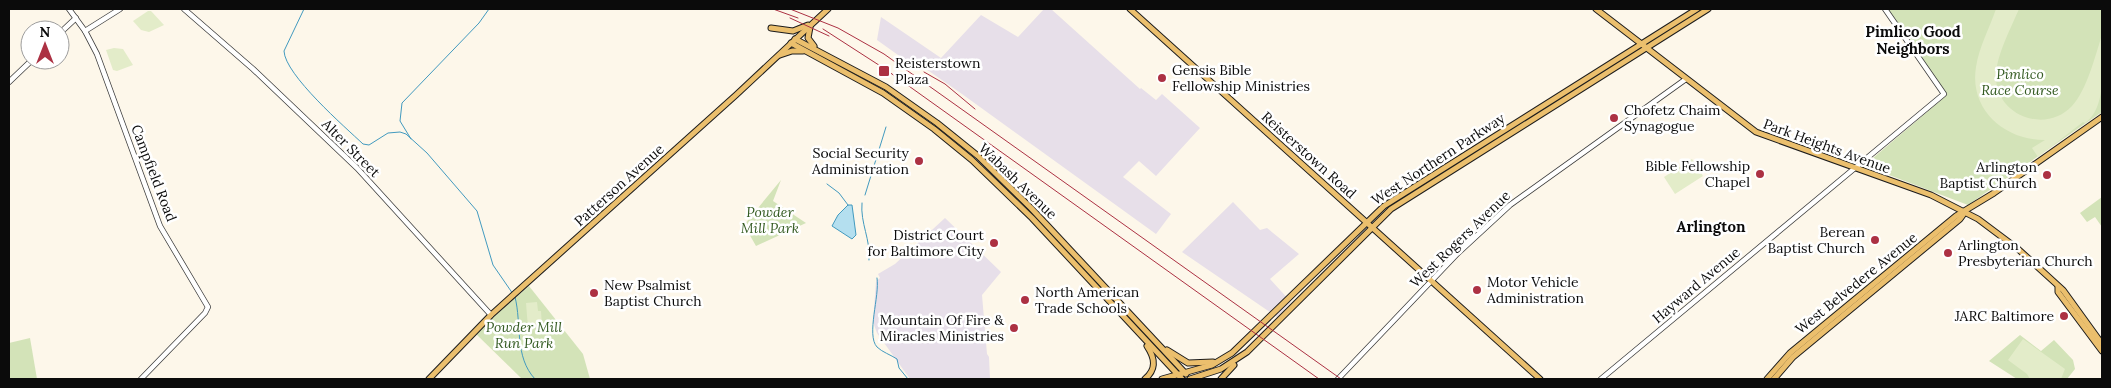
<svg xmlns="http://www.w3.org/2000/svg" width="2111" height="388" viewBox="0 0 2111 388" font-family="Lora,serif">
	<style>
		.industrial { fill: #e7dfe9 }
		.green { fill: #d3e3b8 }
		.pitch { fill: #e3ecc9 }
		.water { fill: #b4dfef; stroke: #429abf }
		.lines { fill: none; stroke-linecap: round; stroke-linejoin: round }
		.stream { stroke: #429abf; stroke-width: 1 }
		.minor-casing { stroke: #3e3e3e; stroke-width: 6 }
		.major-casing { stroke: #1c1c1c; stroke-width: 7 }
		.minor { stroke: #fff; stroke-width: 4.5 }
		.major { stroke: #ebbf6d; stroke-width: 5 }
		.rail { stroke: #ac3143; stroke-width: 1 }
		.poi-dot { fill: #ac3143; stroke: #fff; stroke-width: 2 }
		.labels { text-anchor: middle; stroke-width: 5; stroke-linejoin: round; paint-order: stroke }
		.poi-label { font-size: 14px; fill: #0b0b0b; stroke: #fff; text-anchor: start }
		.park-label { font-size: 14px; font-style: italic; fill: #345b22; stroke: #fff }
		.street-label { font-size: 14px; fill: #0b0b0b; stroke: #fff }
		.neighbourhood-label { font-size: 15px; font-weight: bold; fill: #0b0b0b; stroke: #fff }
	</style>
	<rect width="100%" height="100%" fill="#fdf7ea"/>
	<g class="industrial">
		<path d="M1044,9H1051L1140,89L1141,88L1156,100L1162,94L1200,128L1156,176L1139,161L1123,177L1171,214L1156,234L962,94L916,62L912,65L877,40L881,17L941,58L981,15L1018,37Z"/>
		<path d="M1233,202L1260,230L1267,228L1299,254L1270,279L1291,302L1277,317L1182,252Z"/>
		<path d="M945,218L1001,272L982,295L987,354L989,357L990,379H910L877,333L873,322L876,281L880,278L878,274L895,264Z"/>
	</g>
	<g class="green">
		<path d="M1888,9H2102V112L1968,205L1868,167L1866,164L1947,95Z"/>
		<path d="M781,180L773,201L806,223L756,246L744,225Z"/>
		<path d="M2102,197V227L2095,217L2087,222L2080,213Z"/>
		<path d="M529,286L583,354L590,379H522L475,333Z"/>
		<path d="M2020,335L2041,351L2054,340L2073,360L2075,369L2067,379H2017L1989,361Z"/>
		<path d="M30,338L37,379H9V343Z"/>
	</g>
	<g class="pitch">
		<path d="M1996,9H2019C2011,28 1995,58 1996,78C1997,116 2046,134 2072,106C2087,90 2095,56 2102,35C2102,61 2108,107 2085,123L2083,122L2038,157L2032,148L2045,140C2005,140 1969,110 1976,67C1979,47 1990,27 1996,9Z"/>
		<path d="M148,11H151L164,25L149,32L141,30L133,21Z"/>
		<path d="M114,48L123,49L133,65L117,71L113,70L106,50Z"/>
		<path d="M1692,159L1703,176L1675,194L1664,177Z"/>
		<path d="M537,302L538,311H541L542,327L528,328L526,303Z"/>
		<path d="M2023,339L2065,369L2061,379H2030L2027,374L2008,360Z"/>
	</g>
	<path class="water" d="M848,205H852L856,235L852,239L832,226L838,215Z"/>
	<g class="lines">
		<g class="stream">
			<path d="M304,9L284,51C285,75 345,127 363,144L369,145L388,133L400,132L406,134L427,153L477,211L493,265L513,294"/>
			<path d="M411,139L400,121L402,103L479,23L489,9"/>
			<path d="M827,184L839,193L848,205"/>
			<path d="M865,195L886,127"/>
			<path d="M862,203C860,223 871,240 869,260"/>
			<path d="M877,278C880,296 866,335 877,347C882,352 891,355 897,359L899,368L908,379"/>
			<path d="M515,297C522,324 514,357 535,379"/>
		</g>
		<g class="minor-casing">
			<g id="minor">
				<path d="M69,9L85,31L97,54L160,226L208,307L205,313L141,379"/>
				<path d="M184,9L253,69L357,168L491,315"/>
				<path d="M85,31L120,9"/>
				<path d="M60,33L76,18"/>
				<path d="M9,82L32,60"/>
				<path d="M1338,379L1458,253L1510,205L1686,79"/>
				<path d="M1601,379L1944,94L1885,9"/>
			</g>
		</g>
		<g class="major-casing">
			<g id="major">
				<path d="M1130,9L1540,379"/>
				<path d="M1596,9L1756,132L1931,195L1978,219L2018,249L2063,290L2102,344"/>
				<path d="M810,27L808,38L814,46"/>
				<path d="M771,28L793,31L808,25"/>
				<path d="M795,39L886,87L937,123L978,156L1031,208L1186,374"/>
				<path d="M791,43L883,93L934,129L972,160L1032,218L1182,379"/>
				<path d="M780,55L792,51H803"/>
				<path d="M2058,287V292L2102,351"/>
				<path d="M1167,350L1188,363L1213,362"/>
				<path d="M429,379L491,315L736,95L828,9"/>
				<path d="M1145,379C1157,369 1155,358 1147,346"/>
				<path d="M1162,379L1212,365L1232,353L1384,206L1697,9"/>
				<path d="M1190,379L1221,369L1247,352L1391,209L1708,9"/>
				<path d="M1221,379L1234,365"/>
				<path d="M1767,379L1790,353L1956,216L1994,193L2102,117"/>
				<path d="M1774,379L1793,357L1960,219L1965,212"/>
			</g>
		</g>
		<use href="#minor" class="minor"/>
		<use href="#major" class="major"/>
		<g class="rail">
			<path d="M773,9L798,18"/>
			<path d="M790,9L838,28L884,54L1341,379"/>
			<path d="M790,18L829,36"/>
			<path d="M823,29L885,69L1319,379"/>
			<path d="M924,72L945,84L975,109"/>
		</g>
	</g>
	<g class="poi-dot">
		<rect x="878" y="65" width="12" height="12" rx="2.5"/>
		<circle cx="1162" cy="78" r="5"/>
		<circle cx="1614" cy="118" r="5"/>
		<circle cx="919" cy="161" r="5"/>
		<circle cx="1760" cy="174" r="5"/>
		<circle cx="2047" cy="175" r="5"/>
		<circle cx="1875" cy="240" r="5"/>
		<circle cx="994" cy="243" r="5"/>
		<circle cx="1948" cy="253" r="5"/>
		<circle cx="1477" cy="290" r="5"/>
		<circle cx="594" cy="293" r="5"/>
		<circle cx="1025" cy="300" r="5"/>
		<circle cx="2064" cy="316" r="5"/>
		<circle cx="1014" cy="328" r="5"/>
	</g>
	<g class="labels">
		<g class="poi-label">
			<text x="895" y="68">Reisterstown<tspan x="895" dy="16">Plaza</tspan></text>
			<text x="1172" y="75">Gensis Bible<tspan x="1172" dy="16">Fellowship Ministries</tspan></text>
			<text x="1624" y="115">Chofetz Chaim<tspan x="1624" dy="16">Synagogue</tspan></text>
			<text x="909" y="158" text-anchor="end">Social Security<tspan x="909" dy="16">Administration</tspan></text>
			<text x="1750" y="171" text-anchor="end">Bible Fellowship<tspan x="1750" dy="16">Chapel</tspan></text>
			<text x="2037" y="172" text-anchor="end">Arlington<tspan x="2037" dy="16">Baptist Church</tspan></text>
			<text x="1865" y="237" text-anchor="end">Berean<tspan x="1865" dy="16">Baptist Church</tspan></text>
			<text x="984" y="240" text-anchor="end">District Court<tspan x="984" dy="16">for Baltimore City</tspan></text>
			<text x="1958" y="250">Arlington<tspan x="1958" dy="16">Presbyterian Church</tspan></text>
			<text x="1487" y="287">Motor Vehicle<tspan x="1487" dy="16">Administration</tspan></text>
			<text x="604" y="290">New Psalmist<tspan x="604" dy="16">Baptist Church</tspan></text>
			<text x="1035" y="297">North American<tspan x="1035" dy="16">Trade Schools</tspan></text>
			<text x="2054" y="321" text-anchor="end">JARC Baltimore</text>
			<text x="1004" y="325" text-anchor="end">Mountain Of Fire &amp;<tspan x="1004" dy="16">Miracles Ministries</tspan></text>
		</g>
		<g class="park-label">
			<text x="2020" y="79">Pimlico<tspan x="2020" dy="16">Race Course</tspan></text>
			<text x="770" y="217">Powder<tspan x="770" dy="16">Mill Park</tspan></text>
			<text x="524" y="332">Powder Mill<tspan x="524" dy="16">Run Park</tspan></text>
		</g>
		<g class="street-label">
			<text transform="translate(1827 146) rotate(20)" y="5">Park Heights Avenue</text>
			<text transform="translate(351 148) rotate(45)" y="5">Alter Street</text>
			<text transform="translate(1309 155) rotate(42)" y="5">Reisterstown Road</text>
			<text transform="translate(1438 159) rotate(-33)" y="5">West Northern Parkway</text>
			<text transform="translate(154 173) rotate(69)" y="5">Campfield Road</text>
			<text transform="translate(1018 181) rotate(44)" y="5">Wabash Avenue</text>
			<text transform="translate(619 185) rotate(-42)" y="5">Patterson Avenue</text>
			<text transform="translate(1460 239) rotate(-44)" y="5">West Rogers Avenue</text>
			<text transform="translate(1856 283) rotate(-39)" y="5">West Belvedere Avenue</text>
			<text transform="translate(1696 285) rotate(-40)" y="5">Hayward Avenue</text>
		</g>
		<g class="neighbourhood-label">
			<text x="1913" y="37">Pimlico Good<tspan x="1913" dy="17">Neighbors</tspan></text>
			<text x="1711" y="232">Arlington</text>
		</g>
	</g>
	<rect width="2111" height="388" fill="none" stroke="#0b0b0b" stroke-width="20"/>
	<g transform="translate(45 45)"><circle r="24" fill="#ffffff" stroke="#9d9d9d"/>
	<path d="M0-4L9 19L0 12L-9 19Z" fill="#ac3143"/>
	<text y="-8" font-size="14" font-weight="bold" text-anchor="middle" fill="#0b0b0b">N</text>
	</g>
</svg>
